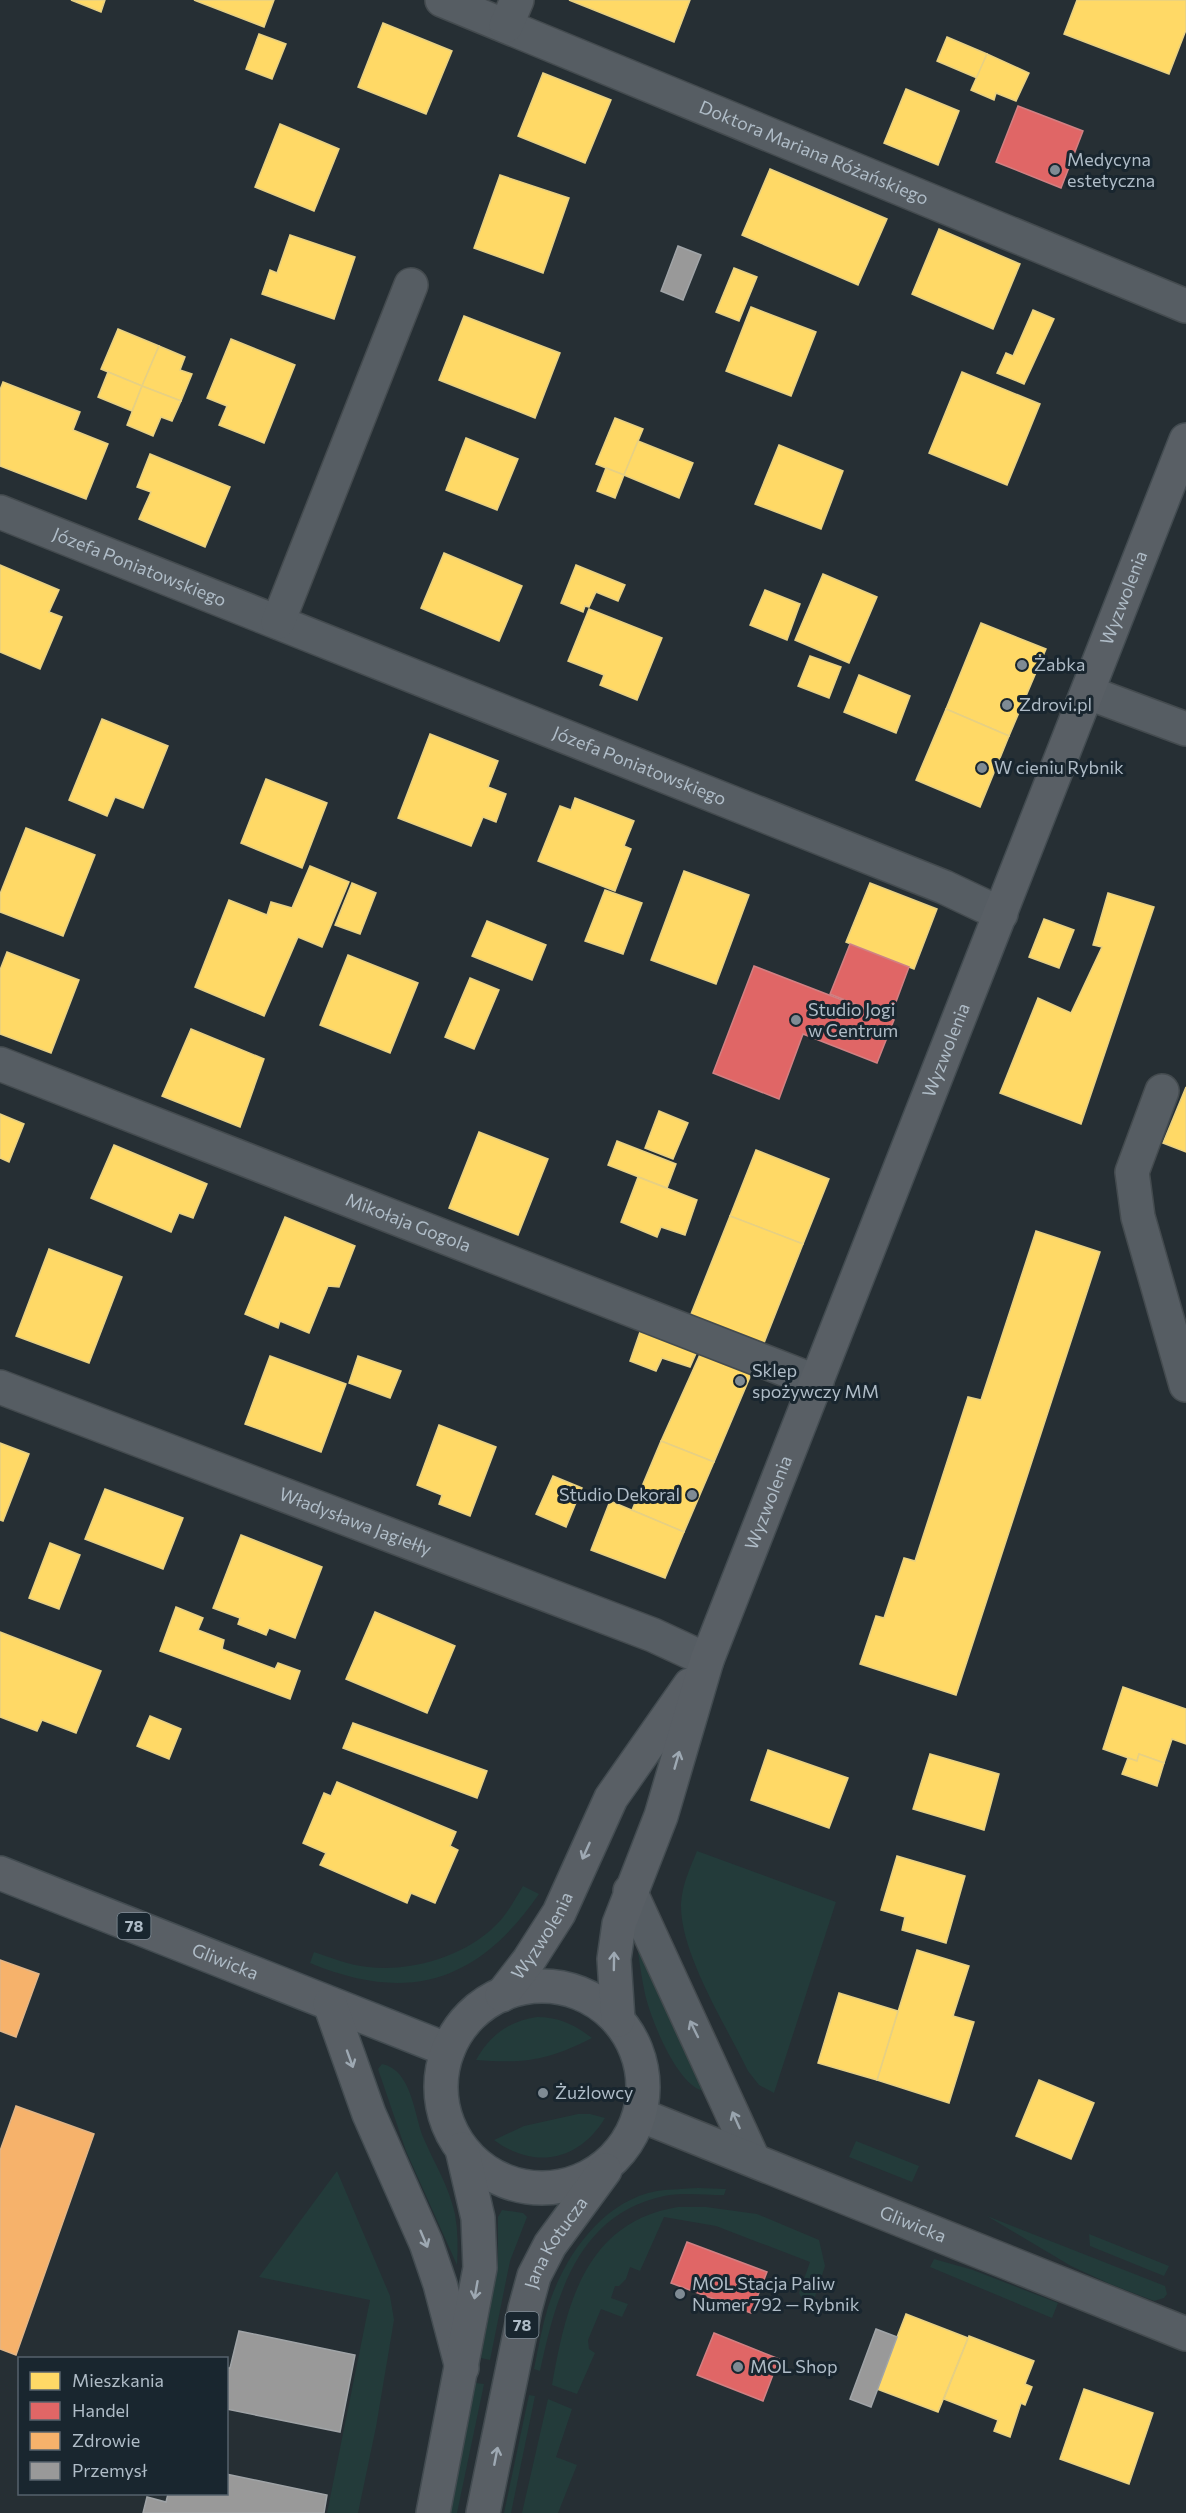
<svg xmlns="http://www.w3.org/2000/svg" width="1186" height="2513" viewBox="0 0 1186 2513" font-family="Commissioner,sans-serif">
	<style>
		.green { fill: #233b3a }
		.homes { fill: #ffd966; stroke: #e7d083; stroke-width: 1.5 }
		.shops { fill: #e06666; stroke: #d18083; stroke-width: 1.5 }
		.health { fill: #f6b26b; stroke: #e1b587; stroke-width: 1.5 }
		.industry { fill: #999; stroke: #a0a4a7; stroke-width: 1.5 }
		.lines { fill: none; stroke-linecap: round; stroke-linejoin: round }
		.minor-casing { stroke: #444b4f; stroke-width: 36 }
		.major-casing { stroke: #434c51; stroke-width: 36 }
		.minor { stroke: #565d63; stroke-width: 33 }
		.major { stroke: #595f65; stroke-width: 33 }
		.oneway { stroke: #9ea9b3 }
		.oneway2 { stroke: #99a4ae }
		.poi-dot { fill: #7f8b94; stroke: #19262f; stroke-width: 2 }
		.labels { text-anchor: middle; stroke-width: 6; stroke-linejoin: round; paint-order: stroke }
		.shield { fill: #19262f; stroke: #828f99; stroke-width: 1.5 }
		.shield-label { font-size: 16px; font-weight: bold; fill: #afbcc7 }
		.street-label { font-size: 18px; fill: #afbcc7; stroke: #19262f }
		.poi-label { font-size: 18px; fill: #afbcc7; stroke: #19262f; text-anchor: start }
	</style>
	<rect width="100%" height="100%" fill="#262f34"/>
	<g class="green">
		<path d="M697,1851L836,1902L774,2093L759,2085L748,2071C726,2025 680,1954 681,1904C682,1885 690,1868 697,1851Z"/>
		<path d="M523,1886L539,1894C478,1982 409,2004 310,1963L314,1952C331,1958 349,1965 368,1967C412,1972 466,1956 497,1924C508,1913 515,1899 523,1886Z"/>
		<path d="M638,1952H639L705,2091C678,2089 650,2017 645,1994C642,1980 640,1966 638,1952Z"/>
		<path d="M537,2017C559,2017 575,2025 592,2038C549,2060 525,2064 476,2060C490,2035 509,2021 537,2017Z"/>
		<path d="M382,2064C412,2070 414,2115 423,2137C435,2165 448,2184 455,2214C458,2231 458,2248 457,2265L406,2151L378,2069Z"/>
		<path d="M578,2114H590L605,2118C579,2161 534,2170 494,2140L524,2126Z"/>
		<path d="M856,2141L919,2166L912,2182L849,2157Z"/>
		<path d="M337,2171L390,2296L394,2320L376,2427L358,2513H327L370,2300L259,2277Z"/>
		<path d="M698,2188L726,2189L724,2195C704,2195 683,2192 664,2196C578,2214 556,2296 540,2371L534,2369C538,2349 542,2327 548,2307C564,2257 602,2201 657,2191C670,2189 685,2189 698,2188Z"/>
		<path d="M678,2207H706L757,2214L819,2240L825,2266L813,2303L802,2299L799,2293L810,2262L716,2226L664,2217L640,2271L630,2267L626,2279L619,2286H615L611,2298L628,2304L622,2317L601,2309L588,2340L589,2349L595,2353L577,2394L552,2385C566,2305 585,2222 678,2207Z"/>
		<path d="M502,2210L523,2213L527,2217L510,2261L490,2360L481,2358L498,2267V2217Z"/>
		<path d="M987,2216L1165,2286L1167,2294L1164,2298L1154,2301L1110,2284L1071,2266Z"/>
		<path d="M1089,2234L1169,2266L1164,2276L1090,2246Z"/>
		<path d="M934,2259L973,2270L1058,2303L1052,2318L930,2267Z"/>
		<path d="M476,2383L484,2384L457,2513H450Z"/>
		<path d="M529,2395L535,2396L511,2513H504Z"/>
		<path d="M548,2399L572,2409L556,2457L577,2465L558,2513H522Z"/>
	</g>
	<g class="homes">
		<path d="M71,0H105L101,12Z"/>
		<path d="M194,0H274L264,27Z"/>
		<path d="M569,0H690L674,42Z"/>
		<path d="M1077,0H1186V30L1169,74L1064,34Z"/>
		<path d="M383,23L452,51L426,114L358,87Z"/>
		<path d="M259,34L286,44L272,79L246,69Z"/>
		<path d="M947,37L987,54L977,78L937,61Z"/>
		<path d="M987,54L1029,73L1016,101L996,93L994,100L971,90Z"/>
		<path d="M543,73L611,100L585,163L518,136Z"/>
		<path d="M906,89L959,111L938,165L884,143Z"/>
		<path d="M280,124L339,149L314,211L255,187Z"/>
		<path d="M770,169L887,219L858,285L742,235Z"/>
		<path d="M500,175L569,198L543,273L474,248Z"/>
		<path d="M939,229L1020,264L993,329L912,294Z"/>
		<path d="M290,235L355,257L334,319L262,294L270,270L277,273Z"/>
		<path d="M734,268L757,277L739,321L716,312Z"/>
		<path d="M751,307L816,332L791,396L726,371Z"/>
		<path d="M1033,310L1054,319L1024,384L997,373L1006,353L1013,356Z"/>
		<path d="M464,316L560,353L535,418L439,380Z"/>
		<path d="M118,329L159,346L142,386L101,369Z"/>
		<path d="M231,339L295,365L264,443L219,425L227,406L207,398Z"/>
		<path d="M159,346L185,357L180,370L192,374L181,401L142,386Z"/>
		<path d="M108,372L142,386L132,411L98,397Z"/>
		<path d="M962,372L1040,404L1007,485L929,453Z"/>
		<path d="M3,382L80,412L73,430L108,444L86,499L0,466V390Z"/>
		<path d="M142,386L181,401L172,421L161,417L153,436L127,425Z"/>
		<path d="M615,418L643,429L624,475L596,464Z"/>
		<path d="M466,438L518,459L497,510L446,490Z"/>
		<path d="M638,441L693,463L679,498L624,475Z"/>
		<path d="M779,445L843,471L821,529L755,504Z"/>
		<path d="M150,454L230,487L205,547L139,519L151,492L137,487Z"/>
		<path d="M606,468L624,475L615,498L597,491Z"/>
		<path d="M444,553L522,586L499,641L421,608Z"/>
		<path d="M0,565L59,590L49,612L62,617L40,669L0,652Z"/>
		<path d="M576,565L625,585L618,601L596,592L589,607L585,606L583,612L561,603Z"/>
		<path d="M823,574L877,597L849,663L795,640Z"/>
		<path d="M765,590L800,604L787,640L750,625Z"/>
		<path d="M589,609L662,638L637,700L600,685L604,675L568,661Z"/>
		<path d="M981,623L1046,649L1009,736L946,709Z"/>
		<path d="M810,656L841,667L829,698L798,686Z"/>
		<path d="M859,675L910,696L896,733L844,712Z"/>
		<path d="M946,709L1009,736L980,807L916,780Z"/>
		<path d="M102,719L168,746L143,808L115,797L107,816L69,800Z"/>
		<path d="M430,734L498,761L488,787L506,794L496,822L483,817L471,846L398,818Z"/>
		<path d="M266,779L327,803L302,868L241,843Z"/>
		<path d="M575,798L634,821L624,846L631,849L615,891L538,861L560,806L571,810Z"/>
		<path d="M26,828L95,855L63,936L0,912V894Z"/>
		<path d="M310,866L349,882L322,947L298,937L264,1016L195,987L229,900L267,915L271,902L292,908Z"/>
		<path d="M684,871L749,895L716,984L651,960Z"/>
		<path d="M352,883L376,893L360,934L335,925Z"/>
		<path d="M870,883L937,909L914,969L846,942Z"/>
		<path d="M605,890L642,903L623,954L585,941Z"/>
		<path d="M1108,893L1154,907L1081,1124L1000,1093L1038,998L1071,1013L1102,947L1093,945Z"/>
		<path d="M1044,919L1074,930L1059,968L1029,957Z"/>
		<path d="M487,921L546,945L532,980L472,956Z"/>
		<path d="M7,952L79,980L51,1053L0,1034V970Z"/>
		<path d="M348,955L418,983L390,1053L320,1025Z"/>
		<path d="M470,978L499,990L474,1049L445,1037Z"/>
		<path d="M191,1029L264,1059L240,1127L162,1096Z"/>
		<path d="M1186,1087V1152L1163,1143Z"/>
		<path d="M659,1111L688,1123L673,1159L645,1148Z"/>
		<path d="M0,1114L24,1124L9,1162L0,1158Z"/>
		<path d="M479,1132L548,1159L518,1235L449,1208Z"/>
		<path d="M617,1141L676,1164L667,1188L608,1165Z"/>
		<path d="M114,1145L207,1184L193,1218L179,1213L171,1232L91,1198Z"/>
		<path d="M756,1150L829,1179L803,1244L730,1216Z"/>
		<path d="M638,1177L697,1200L685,1235L661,1227L657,1237L621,1222Z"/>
		<path d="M730,1216L803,1244L762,1348L689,1319Z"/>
		<path d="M285,1217L355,1246L339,1287L328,1286L309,1333L280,1321L278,1328L245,1314Z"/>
		<path d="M1036,1231L1100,1252L956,1695L860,1664L876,1616L884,1618L904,1558L915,1561L968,1397L981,1400Z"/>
		<path d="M49,1249L122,1277L89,1363L16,1336Z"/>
		<path d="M641,1329L698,1349L690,1367L662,1358L656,1371L630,1361Z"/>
		<path d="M702,1350L753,1370L714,1462L661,1441Z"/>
		<path d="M270,1356L346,1384L321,1452L245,1424Z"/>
		<path d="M358,1356L401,1371L390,1398L349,1383Z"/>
		<path d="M439,1425L496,1447L470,1516L439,1504L442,1495L417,1485Z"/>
		<path d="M661,1441L714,1462L684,1532L632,1510Z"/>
		<path d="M0,1443L29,1454L3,1521L0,1520Z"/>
		<path d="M553,1476L582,1488L566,1527L536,1514Z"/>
		<path d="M105,1489L183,1518L163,1569L85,1539Z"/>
		<path d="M610,1501L684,1532L665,1578L591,1550Z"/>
		<path d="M241,1535L322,1567L295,1638L269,1628L266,1635L238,1624L240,1618L213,1608Z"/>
		<path d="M50,1543L80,1555L59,1609L29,1598Z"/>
		<path d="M176,1607L203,1618L198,1630L224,1640L222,1649L275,1669L278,1663L300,1671L290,1699L160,1651Z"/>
		<path d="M375,1612L455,1646L427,1713L346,1679Z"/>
		<path d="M0,1632L101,1671L76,1733L42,1720L37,1731L0,1717Z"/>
		<path d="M1123,1687L1186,1709V1744L1172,1739L1164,1763L1139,1754L1137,1761L1103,1749Z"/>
		<path d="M150,1716L181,1729L169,1759L137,1746Z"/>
		<path d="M353,1723L487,1771L477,1798L343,1748Z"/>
		<path d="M768,1750L848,1778L829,1828L751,1800Z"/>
		<path d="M930,1754L999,1774L984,1830L913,1809Z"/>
		<path d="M1139,1754L1164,1763L1157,1786L1122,1774L1128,1758L1137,1761Z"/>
		<path d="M337,1782L456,1832L450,1846L458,1850L435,1903L411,1893L407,1903L320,1865L326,1853L303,1843L324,1793L331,1796Z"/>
		<path d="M897,1856L965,1876L946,1943L902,1930L905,1917L881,1910Z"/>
		<path d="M917,1950L969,1966L953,2016L974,2022L949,2103L877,2080Z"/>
		<path d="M839,1993L898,2011L877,2080L818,2063Z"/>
		<path d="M1039,2080L1094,2103L1071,2159L1016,2136Z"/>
		<path d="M906,2314L968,2338L938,2412L877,2389Z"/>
		<path d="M969,2336L1034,2361L1025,2384L1032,2387L1025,2405L1021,2403L1010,2437L994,2431L998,2420L944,2399Z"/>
		<path d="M1084,2389L1153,2413L1129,2484L1060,2459Z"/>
	</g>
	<g class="shops">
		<path d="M1018,106L1083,131L1061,188L996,162Z"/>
		<path d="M850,944L909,967L890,1018L830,994Z"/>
		<path d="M754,966L894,1020L877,1063L803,1034L779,1099L713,1073Z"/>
		<path d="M687,2242L767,2272L751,2313L671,2283Z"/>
		<path d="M714,2333L779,2359L763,2401L697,2375Z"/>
	</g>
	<g class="health">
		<path d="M0,1960L39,1974L16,2037L0,2031Z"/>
		<path d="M16,2106L94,2134L16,2355L0,2349V2151Z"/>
	</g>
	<g class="industry">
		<path d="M678,246L701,255L683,300L661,291Z"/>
		<path d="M876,2329L897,2337L871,2407L850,2399Z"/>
		<path d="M239,2331L355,2355L340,2432L226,2409V2368H230Z"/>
		<path d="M226,2474L327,2495L324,2513H143L147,2497L166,2502L168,2494H226Z"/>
	</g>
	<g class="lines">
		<g class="minor-casing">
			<g id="minor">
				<path id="s1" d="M442,0L1186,306"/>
				<path d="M506,26L517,0"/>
				<path id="s2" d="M0,512L944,887L1001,914"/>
				<path d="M278,622L411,285"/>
				<path d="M1089,693L1186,729"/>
				<path id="s3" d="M0,1064L817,1382"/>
				<path d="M1162,1091L1132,1172L1138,1217L1186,1385"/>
				<path id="s4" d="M0,1387L653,1635L707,1660"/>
				<path d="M630,1891L753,2159"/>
				<path id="s5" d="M640,2115L1186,2334"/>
			</g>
		</g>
		<g class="major-casing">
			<g id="major">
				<path id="s6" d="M0,1873L448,2050"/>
				<circle cx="542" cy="2087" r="101"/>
				<path id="s7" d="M502,1995L529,1960L559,1913L611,1798L690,1685"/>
				<path d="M330,2004L369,2114L426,2243L440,2284L462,2368"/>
				<path id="s8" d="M618,2020L614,1959L619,1924L661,1816L707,1660L1186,440"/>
				<path d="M433,2513L480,2268L478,2218L462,2149"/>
				<path id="s9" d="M483,2513L525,2309L534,2276L550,2245L605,2170"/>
			</g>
		</g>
		<use href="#minor" class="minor"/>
		<use href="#major" class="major"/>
	</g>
	<defs><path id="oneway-shaft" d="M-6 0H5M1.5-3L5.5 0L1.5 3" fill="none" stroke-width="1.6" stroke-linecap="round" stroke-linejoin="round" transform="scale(1.5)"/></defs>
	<g class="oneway">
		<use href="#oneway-shaft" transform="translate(677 1760) rotate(-74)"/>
		<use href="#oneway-shaft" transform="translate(586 1851) rotate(114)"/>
		<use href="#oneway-shaft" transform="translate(614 1961) rotate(-89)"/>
		<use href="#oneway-shaft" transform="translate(350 2059) rotate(70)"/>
		<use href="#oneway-shaft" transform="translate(424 2239) rotate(67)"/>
		<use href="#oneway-shaft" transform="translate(476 2290) rotate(100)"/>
		<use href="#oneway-shaft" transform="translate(496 2456) rotate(-79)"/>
	</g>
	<g class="oneway2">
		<use href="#oneway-shaft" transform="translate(694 2029) rotate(-116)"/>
		<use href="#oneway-shaft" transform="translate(736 2120) rotate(-114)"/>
	</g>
	<g class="poi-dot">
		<circle cx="1055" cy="170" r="6"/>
		<circle cx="1022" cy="665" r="6"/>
		<circle cx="1007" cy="705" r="6"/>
		<circle cx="982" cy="768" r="6"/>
		<circle cx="796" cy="1020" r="6"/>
		<circle cx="740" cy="1381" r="6"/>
		<circle cx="692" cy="1495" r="6"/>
		<circle cx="543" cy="2093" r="6"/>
		<circle cx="680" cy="2294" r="6"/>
		<circle cx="738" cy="2367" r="6"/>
	</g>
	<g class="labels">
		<g class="shield">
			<rect x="117.5" y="1913" width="33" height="26" rx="4.5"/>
			<rect x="505.5" y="2312" width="33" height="26" rx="4.5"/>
		</g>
		<g class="shield-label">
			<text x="134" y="1932">78</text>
			<text x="522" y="2331">78</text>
		</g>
		<g class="street-label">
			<text dy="6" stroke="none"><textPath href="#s1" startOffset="402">Doktora Mariana Różańskiego</textPath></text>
			<text dy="6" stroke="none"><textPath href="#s2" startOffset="150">Józefa Poniatowskiego</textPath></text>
			<text dy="6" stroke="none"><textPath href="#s8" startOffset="1516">Wyzwolenia</textPath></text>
			<text dy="6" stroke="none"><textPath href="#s2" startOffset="688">Józefa Poniatowskiego</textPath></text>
			<text dy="6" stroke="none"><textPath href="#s8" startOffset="1030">Wyzwolenia</textPath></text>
			<text dy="6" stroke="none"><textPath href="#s3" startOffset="438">Mikołaja Gogola</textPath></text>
			<text dy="6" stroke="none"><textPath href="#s8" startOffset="544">Wyzwolenia</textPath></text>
			<text dy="6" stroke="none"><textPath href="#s4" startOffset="380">Władysława Jagiełły</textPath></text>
			<text dy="6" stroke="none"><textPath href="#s7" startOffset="72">Wyzwolenia</textPath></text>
			<text dy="6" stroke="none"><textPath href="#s6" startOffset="242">Gliwicka</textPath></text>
			<text dy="6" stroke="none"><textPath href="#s5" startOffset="294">Gliwicka</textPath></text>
			<text dy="6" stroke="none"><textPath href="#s9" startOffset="282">Jana Kotucza</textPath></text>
		</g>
		<g class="poi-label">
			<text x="1067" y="166">Medycyna<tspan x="1067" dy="21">estetyczna</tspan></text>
			<text x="1034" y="671">Żabka</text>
			<text x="1019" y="711">Zdrovi.pl</text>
			<text x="994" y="774">W cieniu Rybnik</text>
			<text x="808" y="1016">Studio Jogi<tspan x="808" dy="21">w Centrum</tspan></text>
			<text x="752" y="1377">Sklep<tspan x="752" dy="21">spożywczy MM</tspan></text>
			<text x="680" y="1501" text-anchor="end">Studio Dekoral</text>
			<text x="555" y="2099">Żużlowcy</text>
			<text x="692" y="2290">MOL Stacja Paliw<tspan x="692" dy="21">Numer 792 — Rybnik</tspan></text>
			<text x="750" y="2373">MOL Shop</text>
		</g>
	</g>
	<rect x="18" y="2357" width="210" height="138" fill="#19262f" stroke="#55626c" stroke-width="1.5"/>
	<rect x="30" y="2372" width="30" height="18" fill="#ffd966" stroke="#55626c" stroke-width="1.5"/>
	<text x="72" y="2387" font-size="18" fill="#afbcc7">Mieszkania</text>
	<rect x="30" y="2402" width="30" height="18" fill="#e06666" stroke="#55626c" stroke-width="1.5"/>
	<text x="72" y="2417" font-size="18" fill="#afbcc7">Handel</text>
	<rect x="30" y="2432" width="30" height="18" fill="#f6b26b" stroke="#55626c" stroke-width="1.5"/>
	<text x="72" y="2447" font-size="18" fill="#afbcc7">Zdrowie</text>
	<rect x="30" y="2462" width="30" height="18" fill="#999999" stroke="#55626c" stroke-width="1.5"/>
	<text x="72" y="2477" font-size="18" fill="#afbcc7">Przemysł</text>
</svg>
